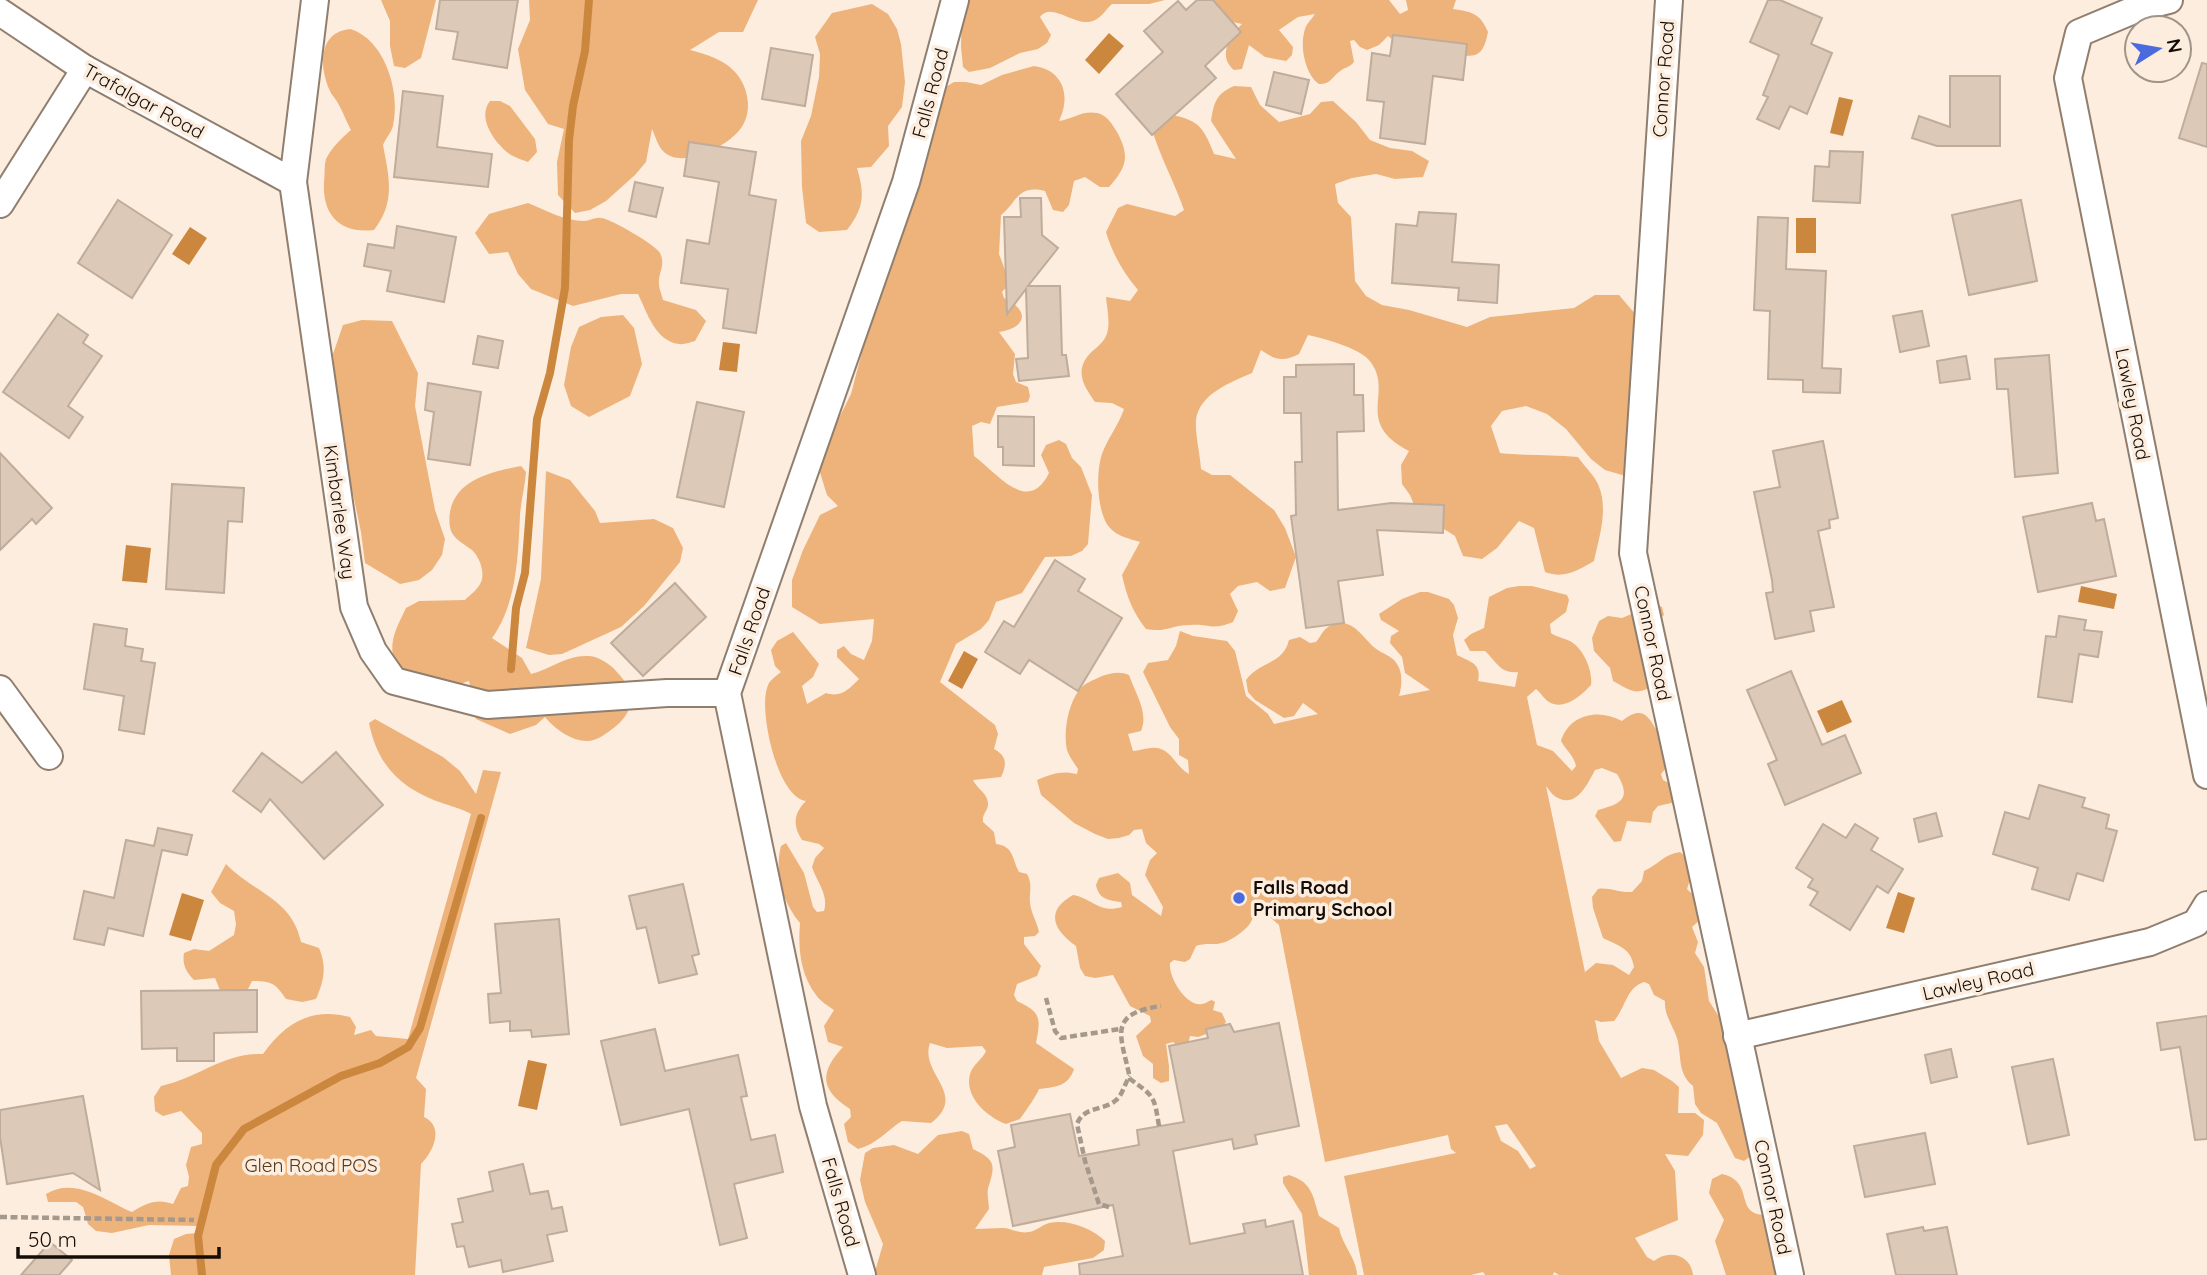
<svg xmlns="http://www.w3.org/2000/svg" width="2207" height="1275" viewBox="0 0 2207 1275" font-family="Quicksand,sans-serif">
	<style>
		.green { fill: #edb37b; fill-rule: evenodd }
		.water { fill: #cc873f }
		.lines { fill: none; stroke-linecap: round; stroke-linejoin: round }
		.stream { stroke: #cc873f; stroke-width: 8 }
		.building { fill: #ddc9b7; stroke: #bfac9a; stroke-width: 2 }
		.street-casing { stroke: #907e6e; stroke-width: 30 }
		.path { stroke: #a5988d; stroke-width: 4.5; stroke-dasharray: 7 3.5; stroke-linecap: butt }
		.street { stroke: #fff; stroke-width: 26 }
		.poi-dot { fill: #4b6ade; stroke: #fdedde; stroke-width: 2.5 }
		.labels { text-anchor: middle; stroke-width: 7; stroke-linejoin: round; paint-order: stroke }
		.street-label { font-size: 19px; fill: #140d07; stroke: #fdedde }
		.poi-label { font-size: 19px; font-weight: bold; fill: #140d07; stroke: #fdedde; text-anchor: start }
		.park-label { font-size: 19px; fill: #56381a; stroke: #fdedde }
	</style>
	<rect width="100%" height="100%" fill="#fdedde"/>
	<g class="green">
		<path d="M381,0H436L421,58L405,68L394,66L390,46V21Z"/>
		<path d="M529,0H758L743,32H719L690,50C705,54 723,59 734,71C747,84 753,108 743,125C732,145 683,170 664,152C658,147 655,135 652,129L646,162L635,175L606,201L590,210L575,213L558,195L557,162L564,129L548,124L525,90L518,49L530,20Z"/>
		<path d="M962,0H1165L1149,4H1112C1107,8 1102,17 1095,20C1077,30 1052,0 1040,17L1051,35L1047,43L1038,49L1020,53L990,68L969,72L963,67L961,47Z"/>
		<path d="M1207,0H1389L1400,14L1408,10L1406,0H1456L1453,9C1472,12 1480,13 1488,32C1486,41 1484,52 1475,55C1461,59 1413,46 1397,43L1388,36L1379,45L1367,50L1360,47L1354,40L1350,41L1354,62C1349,68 1344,67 1339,72C1331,78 1331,84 1319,84C1306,75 1300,49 1304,33C1305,25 1311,20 1315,14L1298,17L1279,30L1293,47L1292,55L1286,61L1265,57L1249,45L1242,69L1234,70C1217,56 1230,36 1242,24L1223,20Z"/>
		<path d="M872,4L888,14L897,29L901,44L905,82L902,107L888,126L889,146L871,167L857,168C865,195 864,208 847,230L819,232L806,223L802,187L801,141L811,116L819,77L820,54L815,37L832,13Z"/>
		<path d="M350,29C385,39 401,93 393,126C391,133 386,138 383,145C389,177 396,202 374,230C341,234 322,216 324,182C325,175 324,166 326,159C331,148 342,138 351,130C346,121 342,109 336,100C334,97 331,94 330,91C319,67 318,32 350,29Z"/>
		<path d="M1034,66C1064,70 1071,97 1059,121C1072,119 1083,110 1097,113C1107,115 1112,124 1117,132C1130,156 1127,167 1109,187H1100L1085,177L1074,181L1069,205L1063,212L1053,210L1045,191C1017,184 1017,203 1001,215L999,254L1010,283L1002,292L1004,298C1031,311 1026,328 999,332L1015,354L1013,374L1016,382L1028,387L1030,396L1028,402L997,407L990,424L981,422L972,426L974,456C997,473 1028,516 1049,473L1041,455L1046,445L1059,440L1066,444L1072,458L1081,467L1092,495L1088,544L1082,551L1071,556L1045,557L1022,593L996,602L989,620L981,629L956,644L940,682L995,725L998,734L994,749C1007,756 1007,764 1001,777L973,780C977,789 989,794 988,805C987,812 982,814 983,822L994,832L996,844C1014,846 1012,859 1019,872L1027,874C1033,885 1029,892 1030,903C1031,913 1037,922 1039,932L1035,936L1024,937V944L1041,966L1037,976L1017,984L1014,995L1017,1001C1041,1012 1041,1018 1036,1043L1074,1069C1068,1087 1055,1087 1039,1089C1037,1095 1025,1112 1020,1119L1006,1124C987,1117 964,1097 970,1074C973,1064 982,1060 986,1051L982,1046L947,1048L930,1043C919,1074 969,1094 931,1123L902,1121C886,1131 877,1144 858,1149L848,1142L844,1124L851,1117L850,1109C819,1089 820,1072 843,1047L828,1042L824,1026L834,1010C828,1006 820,1001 816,995C800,974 798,948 800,923C783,903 774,873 781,846L786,843L804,873L813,907L817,912L824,911C829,895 817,882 812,867L815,858L824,848L819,844L802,840C792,825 794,813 806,801C777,797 759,712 767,688C769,680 775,677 781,672L775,666L771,650L777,641L793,632L819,664L813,677L802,686L807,704L826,693C841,698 849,689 859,679L837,657V650L844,646L851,654L864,660L872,641L874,619L820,624L792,607V580L803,550L820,515L838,506L827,495L818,466L826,444L851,394L874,306L906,210L921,180L944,88L954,82H966L981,85L1002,75Z"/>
		<path d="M1234,86L1251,87L1260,105L1279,122L1310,114L1321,102L1333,101L1356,122L1370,140L1390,148L1412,151L1429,161L1423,177L1395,179L1376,174L1352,178L1335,184L1338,203L1351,217L1355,281L1366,296L1382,305L1409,310L1467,327L1490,317L1574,308L1595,295H1619L1637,316L1627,445L1653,470V484L1605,470L1591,459L1566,429L1547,414L1526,406L1502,411L1491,426L1500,453C1527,456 1552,454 1578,457C1584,466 1594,475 1598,484C1609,509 1599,537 1594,561C1577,571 1564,579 1545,572L1534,528L1519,521L1497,548L1482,559L1463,556L1455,536L1417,512L1410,495L1402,484L1401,465L1409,451C1351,421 1397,391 1368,359C1358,348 1323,338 1308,335L1299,354C1283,362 1275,360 1261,350L1252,373C1231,382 1199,394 1196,420C1195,435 1200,453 1201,469L1212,475H1230L1274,510L1285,528L1296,557L1285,588L1270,591L1257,582L1238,586L1230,594L1238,611L1233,622C1211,631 1209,623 1190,625C1171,625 1167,633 1146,629C1132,611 1127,597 1122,575L1140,542C1130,539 1117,536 1110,528C1096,513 1095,467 1104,449C1110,435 1119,424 1124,409L1112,403L1095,402C1085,388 1075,373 1087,357C1093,349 1102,345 1106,336C1111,326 1107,308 1106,297L1130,301L1138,290C1123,272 1113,255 1106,232L1118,208L1127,204L1175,216L1184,210C1174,181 1159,155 1151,126L1166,114C1197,119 1203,125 1214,154L1236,159L1211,121C1214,102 1216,94 1234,86Z"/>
		<path d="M490,101H500L510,106L535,139L537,152L528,162C523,160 516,158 511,155C496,145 476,118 490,101Z"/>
		<path d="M528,203C545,210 565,221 584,221C590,221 595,217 601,218C610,218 657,246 660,253C666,265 658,273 659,284C659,289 662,295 663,300L696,310L706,321L695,341C691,342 683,345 679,344C655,341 647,312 638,294H621L573,306L531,289L518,274L508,252L489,254L475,233L489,214Z"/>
		<path d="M623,315L634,328L642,364L630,396L589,417L571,406L564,385L571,347L579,327L601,317Z"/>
		<path d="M362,320L392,321L418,373L415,406L435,510L445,539L442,555L432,570L419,580L400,584L365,563L361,532L340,432L333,354L343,325Z"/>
		<path d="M521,466L526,472C525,486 521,501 520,515C518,557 517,603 492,638L522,658L531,674C551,669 566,655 588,656C598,656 610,664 616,671C637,692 635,713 611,730C604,735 596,741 587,741C571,741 555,729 545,717L536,725L510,734L476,719L469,681L454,686L400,675C386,647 393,635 406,608L419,601L465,600C470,595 477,590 480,584C486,575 480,557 472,550C464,544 457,541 452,533C449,528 449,518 450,512C456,479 492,472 521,466Z"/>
		<path d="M546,471L570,480L595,511L600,523L654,519L673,528L683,548L680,562L644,606L621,627L562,654L549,655L526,648L541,579Z"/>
		<path d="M1519,586H1532L1567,595L1569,600L1566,612L1550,624L1551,633C1558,638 1566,638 1573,643C1584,651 1593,671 1591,685C1582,695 1564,711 1549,702C1544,699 1541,693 1536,689L1527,697L1537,745L1553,751L1572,771L1576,766C1574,756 1566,750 1561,741C1569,714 1599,708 1622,721C1649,699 1651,728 1664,740L1667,767L1661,774L1663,780L1678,788L1680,801L1658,806L1653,812L1651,823L1627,821L1621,841L1614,842L1595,816L1598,810C1621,804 1632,799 1617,774L1602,768L1595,770C1588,783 1577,808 1558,798C1553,796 1549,790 1546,786L1585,972L1596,963L1613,965L1629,975L1634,967C1631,948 1619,946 1603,938L1593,908L1592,897L1598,889C1609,887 1619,893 1632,892L1642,881L1644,871C1658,865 1664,854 1680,852C1692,860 1692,876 1687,889L1691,893L1698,892L1700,920L1692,927L1698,942L1695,953L1704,967L1709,1001L1728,1031L1751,1156L1744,1161L1735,1158L1717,1123L1701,1113L1695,1104L1693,1086C1677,1073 1682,1056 1677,1038C1673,1026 1664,1015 1665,1001L1654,995L1649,984L1644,982C1626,988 1626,1007 1614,1021L1601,1022L1595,1020L1599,1041L1621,1078L1642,1068L1654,1070L1672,1081L1679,1087L1678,1113H1695L1704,1120L1703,1135L1688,1156L1665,1154L1675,1171L1678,1220L1635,1238L1647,1257L1654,1261C1669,1249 1691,1255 1693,1275H1559L1554,1272L1553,1275H1485L1483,1272L1471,1275H1364L1344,1176L1456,1153L1451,1149L1448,1135L1325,1162L1279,925L1265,913L1261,905C1254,911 1254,918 1249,925C1241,934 1226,945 1213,944C1206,944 1203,944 1196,946L1190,959L1185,962L1174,960L1170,963C1168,976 1186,1007 1202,1004C1205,1004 1208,1001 1212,1000L1215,1002L1213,1010L1222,1013L1226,1022L1222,1027L1211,1028L1209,1033L1198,1037L1190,1036L1188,1045L1180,1048L1173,1042L1166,1044L1169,1066V1081L1161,1083L1153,1078V1064L1143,1056L1136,1036L1151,1022L1150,1016L1130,1006L1113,975L1095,978L1085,976L1080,968L1076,946C1054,931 1044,911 1073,895C1092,898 1099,914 1122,907L1121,902C1107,900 1099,899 1096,885L1099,878L1118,873L1130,883L1132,895L1161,916L1163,907L1145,875L1150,860L1157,853L1146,843L1142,829L1134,830L1129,835L1119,838L1108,839L1095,834L1074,823L1041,795L1037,780C1051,774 1062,770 1077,774L1078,769C1074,763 1069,756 1067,750C1063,732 1068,705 1079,690C1084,683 1094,680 1102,676C1111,673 1120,671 1129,675C1135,693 1149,712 1141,731L1128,734L1133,751C1139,751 1145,748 1151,748C1171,746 1174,766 1189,774L1188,760L1179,755V739L1170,727L1143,672L1148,663L1168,660L1176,646L1180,631L1193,636L1227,641L1235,651L1246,696L1268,714L1274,724L1318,714L1303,703L1294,716L1284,718L1255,700L1248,692L1246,680C1261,660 1283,665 1289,640L1300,637L1310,643L1316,642C1322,635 1323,627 1335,624C1353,618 1364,639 1375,648C1382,654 1393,656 1397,664C1403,672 1402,687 1399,696L1430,690L1405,673L1402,657L1390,643L1391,636L1399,631L1381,620L1379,614L1402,599L1420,592H1428L1449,599L1454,605L1458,618L1453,635L1457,655C1470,662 1482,663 1478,681L1515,687L1518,672C1500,674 1496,661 1485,651H1470L1464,640L1471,634L1484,628L1489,597L1507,588ZM1507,1124L1536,1166L1530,1169L1518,1151L1501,1141L1495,1126Z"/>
		<path d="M1655,604L1662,607L1664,615L1656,622L1638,629L1637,637L1651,652L1653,685C1636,697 1630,690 1613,681L1610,668L1594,651L1592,638L1599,621L1608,616L1622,618Z"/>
		<path d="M375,719L443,757L460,771L476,794L483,770L501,772L416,1078L426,1089L424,1117C445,1127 433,1152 421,1164L415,1275H171L169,1255L174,1239L186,1234L198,1233L199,1226L149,1225L112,1233L96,1231L88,1224L83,1207L76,1202H48L46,1194C75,1176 106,1201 132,1212C146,1203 157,1198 173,1204L181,1188L188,1186L189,1177L186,1165L191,1147L202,1144V1133L181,1111L163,1116L155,1111L154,1097L161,1086C199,1078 222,1053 263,1054C285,1023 311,1007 350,1017L356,1027L354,1035L371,1030L376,1036L408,1039L471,814C462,809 454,807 445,804C403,790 378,768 369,723Z"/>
		<path d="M226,864C252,892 292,898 301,942L319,948C327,966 324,981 316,999L302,1002L286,999C275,983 272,981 252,981L247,991L222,995L215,978L194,980C186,972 182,964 184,953L194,949L209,951L234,935L236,924L234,911L220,903L211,892Z"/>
		<path d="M962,1131L969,1134L973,1149C994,1159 996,1164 989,1185C986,1193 989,1202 989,1209L975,1229C984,1229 993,1228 1002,1228C1011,1228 1019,1234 1029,1232C1036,1231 1042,1225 1049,1223C1068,1219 1092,1228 1105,1241L1104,1250L1093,1258L1044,1267L1042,1275H874L883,1244L865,1202L860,1180L865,1153L873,1148L894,1145L918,1154L938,1135Z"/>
		<path d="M1722,1174C1756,1182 1733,1214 1765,1215L1784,1275H1726L1715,1241L1724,1220L1709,1193L1712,1179Z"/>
		<path d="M1289,1175C1312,1182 1313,1196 1319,1216L1339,1228C1342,1245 1357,1259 1357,1275H1309L1302,1214L1283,1183V1177Z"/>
	</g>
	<g class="water">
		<path d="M1109,33L1124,46L1099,74L1085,60Z"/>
		<path d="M1839,97L1853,100L1843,136L1830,133Z"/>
		<rect x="1796" y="218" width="20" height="35"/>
		<path d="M190,227L207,238L189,265L172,254Z"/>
		<path d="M723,342L740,344L737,372L719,370Z"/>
		<path d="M126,545L151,548L147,583L122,581Z"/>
		<path d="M2081,586L2117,594L2114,609L2078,602Z"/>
		<path d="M964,651L978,659L962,689L948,681Z"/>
		<path d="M1842,700L1852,722L1827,733L1817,711Z"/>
		<path d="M1898,892L1915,898L1904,933L1886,928Z"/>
		<path d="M182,893L204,900L191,941L169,935Z"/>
		<path d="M528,1060L547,1064L537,1110L518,1106Z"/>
	</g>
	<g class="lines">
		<g class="stream">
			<path d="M511,669L516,608L525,573L537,419L550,373L565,288L569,140L573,106L585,51L589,0"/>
			<path d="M202,1275L198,1236L216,1165L244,1129L341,1076L380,1063L408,1047L420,1028L481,818"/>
		</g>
	</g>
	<g class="building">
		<path d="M440,0H518L507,68L453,59L458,32L436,29Z"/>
		<path d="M1197,0H1213L1241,32L1205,66L1216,78L1152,135L1116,94L1163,52L1144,31L1178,1L1186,10Z"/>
		<path d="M1768,0H1780L1822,18L1811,44L1832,53L1807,114L1790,106L1779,129L1757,119L1768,97L1763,95L1779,55L1750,42Z"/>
		<path d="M1393,35L1467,44L1463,80L1433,76L1425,144L1380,138L1384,102L1367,100L1372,53L1390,56Z"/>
		<path d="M771,48L813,55L805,106L762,99Z"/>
		<path d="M2202,63L2207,64V147L2179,138Z"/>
		<path d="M1274,72L1309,80L1301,114L1266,105Z"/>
		<path d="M1950,76H2000V146H1937L1912,138L1919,116L1950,127Z"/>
		<path d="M403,91L443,96L437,147L492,154L488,187L394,177Z"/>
		<path d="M689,142L756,152L749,195L776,200L756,333L723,328L728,289L681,283L687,240L709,244L719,182L684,176Z"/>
		<path d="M1830,151L1863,152L1860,203L1813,201L1815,166L1829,167Z"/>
		<path d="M635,182L663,188L656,217L629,211Z"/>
		<path d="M1020,198H1041L1042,235L1058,248L1028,286H1060L1062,355H1066L1069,376L1019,381L1016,359L1028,358L1026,289L1007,314L1004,217H1021Z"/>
		<path d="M118,200L172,235L132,298L78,263Z"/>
		<path d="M2021,200L2037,281L1969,295L1952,215Z"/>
		<path d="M1419,212L1456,214L1452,262L1499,265L1497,303L1458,300L1459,288L1392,283L1396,224L1417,226Z"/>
		<path d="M1758,217L1788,218L1786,269L1826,271L1822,368L1841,369L1840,393L1803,392V380L1768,379L1770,311L1754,310Z"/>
		<path d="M397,226L456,237L444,302L387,291L391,271L364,266L368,244L394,248Z"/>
		<path d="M1922,311L1929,346L1900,352L1893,316Z"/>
		<path d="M58,314L88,335L83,343L102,356L68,406L83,417L69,438L3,392Z"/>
		<path d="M478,336L503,341L498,368L473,364Z"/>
		<path d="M2049,355L2058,473L2015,477L2008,389H1997L1995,359Z"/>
		<path d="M1966,356L1970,379L1940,383L1937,361Z"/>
		<path d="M1354,364V395H1363L1364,431L1337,432L1338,510L1391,503L1444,505L1443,533L1377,530L1383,575L1338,581L1344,623L1306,628L1291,516L1296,515L1295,462H1302L1301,413H1284V377H1296V365Z"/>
		<path d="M428,383L481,392L470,465L428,459L434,412L425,410Z"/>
		<path d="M697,402L744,412L724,507L677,497Z"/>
		<path d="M998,416L1034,417V466L1003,465V447H998Z"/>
		<path d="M1823,441L1838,518L1829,520L1830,528L1818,531L1834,607L1810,611L1814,631L1775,639L1766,593L1773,592L1772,580L1754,492L1780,487L1773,451Z"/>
		<path d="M0,453L52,508L36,524L32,519L0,550Z"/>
		<path d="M172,484L244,488L242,522L228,521L224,593L166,589Z"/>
		<path d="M2092,503L2096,521L2104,519L2116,576L2038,592L2023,517Z"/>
		<path d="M1055,560L1085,579L1078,591L1122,618L1078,691L1029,660L1020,674L985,652L1004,621L1014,627Z"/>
		<path d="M675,583L706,617L643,676L611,643Z"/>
		<path d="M2059,616L2086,620L2084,630L2102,632L2098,657L2079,654L2072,702L2038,697L2046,636L2056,637Z"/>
		<path d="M94,624L127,629L125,646L143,649L141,661L155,663L144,734L119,730L124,696L84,689Z"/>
		<path d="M1791,671L1822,745L1845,735L1861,773L1785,805L1768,764L1777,760L1747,690Z"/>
		<path d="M336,752L383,805L324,859L270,799L261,812L233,791L262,753L302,783Z"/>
		<path d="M2039,785L2085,798L2082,807L2109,815L2106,828L2117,831L2103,881L2077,873L2069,900L2032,889L2038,868L1993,854L2005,812L2029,819Z"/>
		<path d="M1936,813L1942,836L1919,842L1914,819Z"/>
		<path d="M1823,824L1846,838L1855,824L1878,838L1871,850L1903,869L1888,893L1877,886L1850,930L1810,905L1818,892L1808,887L1813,879L1796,868Z"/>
		<path d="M158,828L192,835L187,855L162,850L143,936L108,928L104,945L74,939L84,891L114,898L126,840L154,846Z"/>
		<path d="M683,884L699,954L692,956L697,974L659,983L646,927L637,929L629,896Z"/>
		<path d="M559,919L569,1034L532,1037L531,1030L510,1031V1021L490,1023L488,994L501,993L495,924Z"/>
		<path d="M257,990V1032L214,1033V1061H177V1048L142,1049L141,991Z"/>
		<path d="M2207,1016V1139L2195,1140L2180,1047L2161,1050L2157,1023Z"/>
		<path d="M1279,1023L1299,1126L1255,1135L1257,1144L1234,1149L1232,1139L1173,1151L1190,1244L1245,1233L1243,1224L1265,1220L1266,1227L1293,1221L1303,1275H1080L1079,1264L1123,1256L1113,1205L1013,1226L998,1151L1015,1147L1011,1125L1070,1114L1079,1156L1139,1145L1137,1130L1184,1122L1169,1046L1208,1038L1206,1029L1230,1024L1234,1032Z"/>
		<path d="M655,1029L665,1071L738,1055L747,1096L741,1097L751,1140L775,1135L783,1172L734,1184L747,1238L720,1245L689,1109L621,1125L601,1041Z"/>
		<path d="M1951,1049L1957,1077L1931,1083L1925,1055Z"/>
		<path d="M2053,1059L2069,1135L2028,1144L2012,1067Z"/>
		<path d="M83,1096L100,1190L73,1173L7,1184L0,1137V1110Z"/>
		<path d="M1925,1133L1935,1184L1865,1197L1854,1146Z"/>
		<path d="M523,1164L530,1194L548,1191L552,1209L562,1207L567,1231L547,1235L553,1261L503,1272L501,1260L469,1267L464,1246L457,1247L452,1224L463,1222L458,1199L493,1191L489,1172Z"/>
		<path d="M1923,1227L1924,1231L1947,1227L1957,1275H1896L1887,1234Z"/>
		<path d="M50,1242L72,1260L59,1275H21Z"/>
	</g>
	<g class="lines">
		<g class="street-casing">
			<g id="street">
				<path d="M315,0L293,182L354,607L373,651L394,681L487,705L667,693H727"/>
				<path d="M1669,0L1633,553L1790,1275"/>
				<path d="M2169,0L2141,7L2079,33L2068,78L2207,775"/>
				<path d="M0,12L85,69L293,182"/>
				<path d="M0,204L85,69"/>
				<path d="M0,689L49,756"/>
				<path d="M1737,1036L2150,942L2196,923L2207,905"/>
				<path d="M862,1275L813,1106L727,693L906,182L955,0"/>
			</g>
		</g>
		<g class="path">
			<path d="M1046,998L1055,1031L1061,1038L1120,1029"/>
			<path d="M1159,1126C1154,1096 1155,1097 1130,1079C1122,1037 1105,1014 1161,1006"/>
			<path d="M1109,1207L1099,1204L1085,1161L1077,1124C1084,1106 1102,1111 1115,1101C1123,1095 1124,1084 1130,1076"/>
			<path d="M0,1217L194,1220"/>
		</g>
		<use href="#street" class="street"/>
	</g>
	<circle class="poi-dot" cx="1239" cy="898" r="7"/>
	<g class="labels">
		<g class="street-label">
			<text transform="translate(1663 79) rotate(-86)" y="7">Connor Road</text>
			<text transform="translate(930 93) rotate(-75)" y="7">Falls Road</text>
			<text transform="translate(144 101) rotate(29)" y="7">Trafalgar Road</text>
			<text transform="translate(2133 404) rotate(79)" y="7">Lawley Road</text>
			<text transform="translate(340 512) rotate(82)" y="7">Kimbarlee Way</text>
			<text transform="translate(749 631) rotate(-71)" y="7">Falls Road</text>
			<text transform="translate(1653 643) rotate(78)" y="7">Connor Road</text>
			<text transform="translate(1978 981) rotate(-13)" y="7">Lawley Road</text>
			<text transform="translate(1773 1197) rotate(78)" y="7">Connor Road</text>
			<text transform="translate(841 1202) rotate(74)" y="7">Falls Road</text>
		</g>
		<g class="poi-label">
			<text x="1253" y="894">Falls Road<tspan x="1253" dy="22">Primary School</tspan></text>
		</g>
		<g class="park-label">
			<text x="311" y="1172">Glen Road POS</text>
		</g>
	</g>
	<g transform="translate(2158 49) rotate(79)"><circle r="33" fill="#fdedde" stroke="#a09388" stroke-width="2"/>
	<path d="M0-5L12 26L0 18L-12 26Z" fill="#4b6ade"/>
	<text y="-10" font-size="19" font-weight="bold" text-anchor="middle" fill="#140d07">N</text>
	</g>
	<path d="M18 1247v10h201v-10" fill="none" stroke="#140d07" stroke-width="3.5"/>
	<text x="28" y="1247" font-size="21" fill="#140d07" stroke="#fdedde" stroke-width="5" paint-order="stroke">50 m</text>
</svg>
